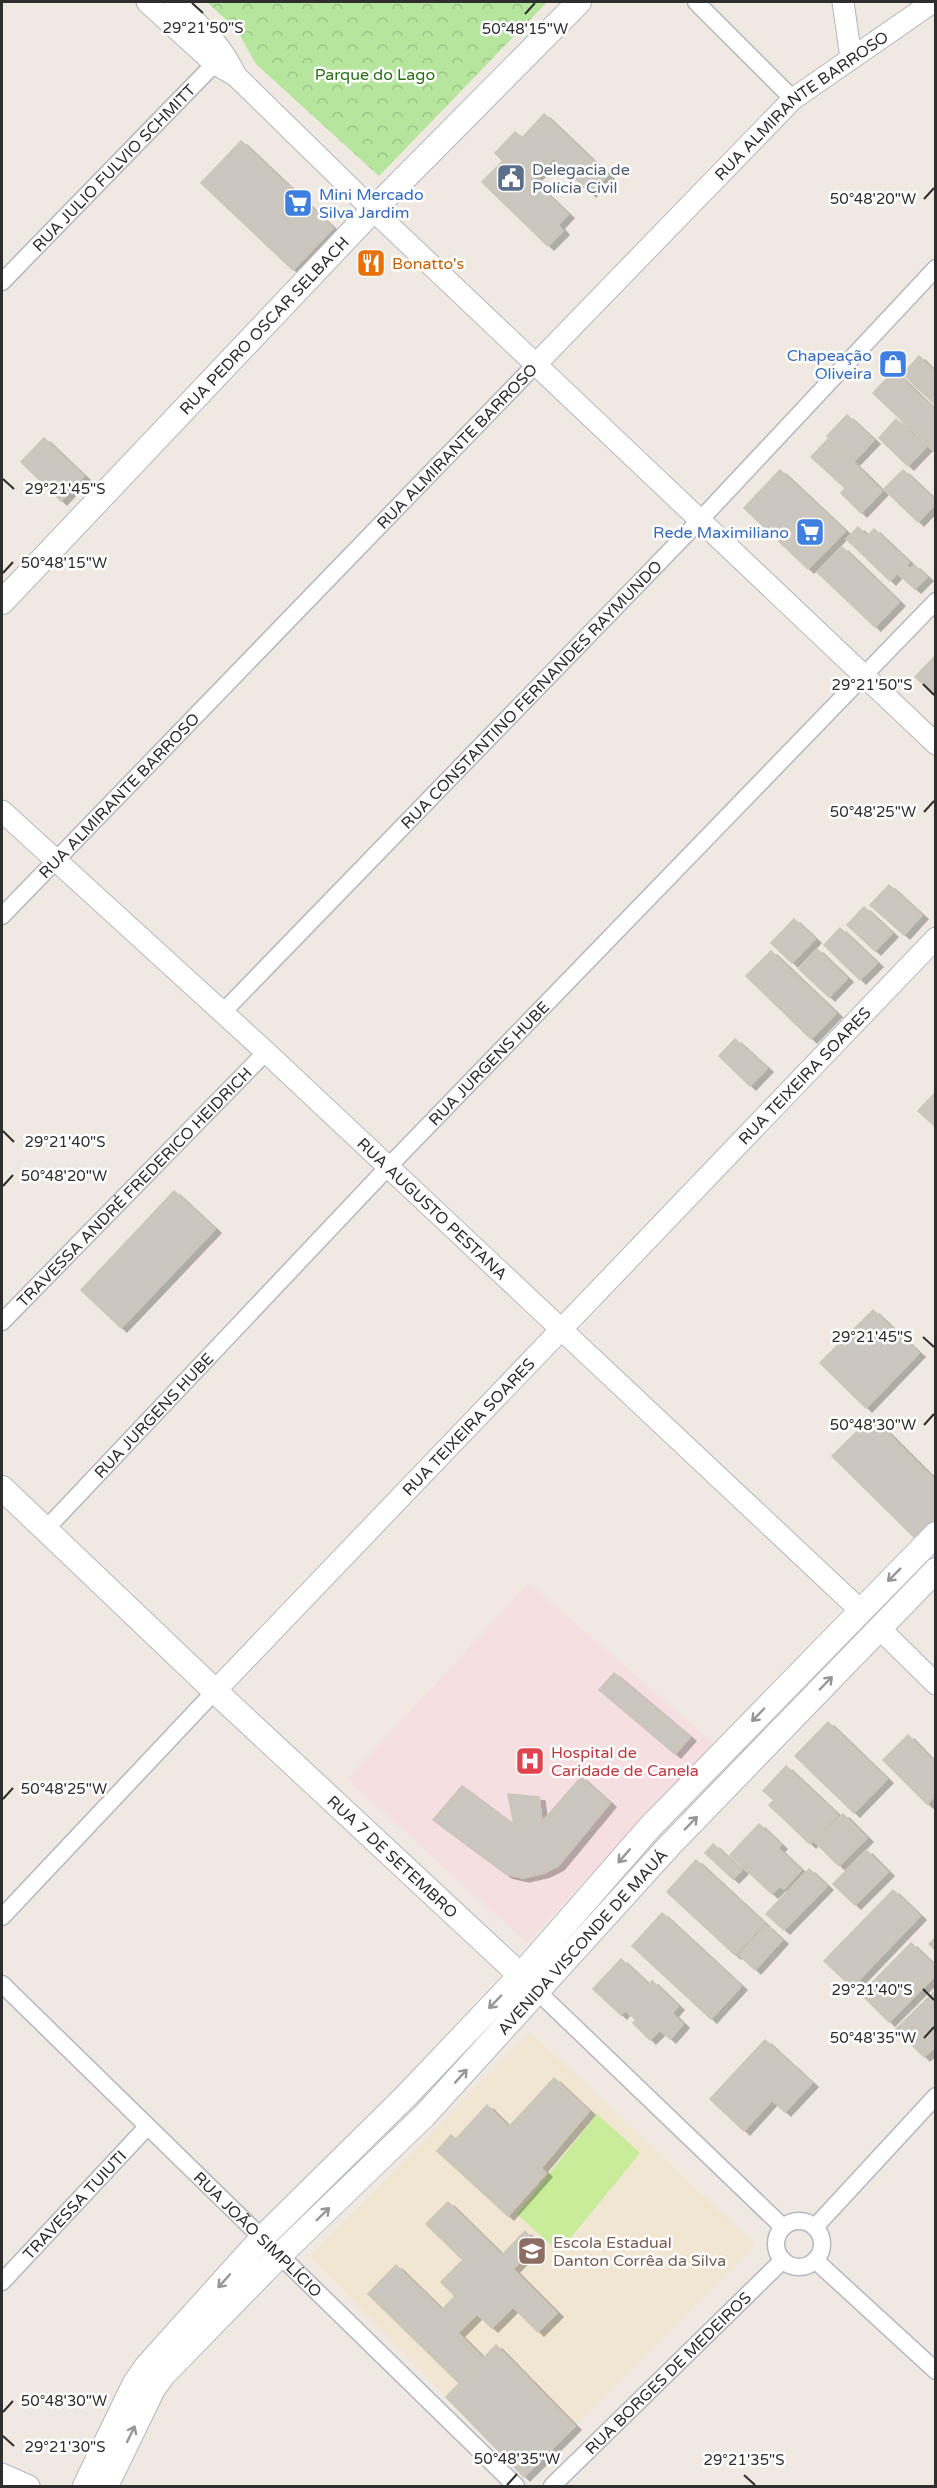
<svg xmlns="http://www.w3.org/2000/svg" width="937" height="2488" viewBox="0 0 937 2488" font-family="'Varela Round',sans-serif">
	<style>
		.education { fill: #f0e6d1 }
		.medical { fill: #f5dfe0 }
		.park { fill: url(#park-crowns) }
		.pitch { fill: #c9ec9a }
		.building { fill: #cbc7bf; stroke: #cbc5ba; stroke-width: 1.5; filter: url(#shadow) }
		.lines { fill: none; stroke-linecap: round; stroke-linejoin: round }
		.minor-casing { stroke: #b4b7c1; stroke-width: 19 }
		.tertiary-casing { stroke: #b4b7c1; stroke-width: 23 }
		.secondary-casing { stroke: #b4b7c1; stroke-width: 26 }
		.minor { stroke: #fff; stroke-width: 16 }
		.tertiary { stroke: #fff; stroke-width: 21 }
		.secondary { stroke: #fff; stroke-width: 24 }
		.oneway { stroke: #969696 }
		.ticks { fill: none; stroke: #2e2e2e; stroke-width: 2 }
		.labels { text-anchor: middle; stroke-width: 5; stroke-linejoin: round; paint-order: stroke }
		.park-label { font-size: 16px; fill: #2c6e1b; stroke: #fff }
		.street-label { font-size: 16px; fill: #2e2e2e; stroke: #fff }
		.service-label { font-size: 16px; fill: #4e5e75; stroke: #fff; text-anchor: start }
		.shop-label { font-size: 16px; fill: #366cbe; stroke: #fff; text-anchor: end }
		.food-label { font-size: 16px; fill: #c56008; stroke: #fff; text-anchor: start }
		.health-label { font-size: 16px; fill: #be3a42; stroke: #fff; text-anchor: start }
		.education-label { font-size: 16px; fill: #785e54; stroke: #fff; text-anchor: start }
		.ticks-label { font-size: 15px; text-anchor: middle; fill: #2e2e2e; stroke: #fff; stroke-width: 5; stroke-linejoin: round; paint-order: stroke }
	</style>
	<defs>
		<pattern id="park-crowns" width="20" height="18" patternUnits="userSpaceOnUse" patternTransform="scale(1.5)"><rect width="20" height="18" fill="#b6e59e"/><path d="M2 6a3 3 0 1 1 6 0M12 15a3 3 0 1 1 6 0" fill="none" stroke="#9dc588"/></pattern>
		<filter id="shadow"><feDropShadow dx="6" dy="4" stdDeviation="0" flood-color="#0004"/></filter>
	</defs>
	<rect width="100%" height="100%" fill="#efe9e1"/>
	<path class="education" d="M530,2032L755,2245L524,2477L310,2256Z"/>
	<path class="medical" d="M529,1583L713,1743L527,1943L347,1779Z"/>
	<path class="park" d="M207,2H547L379,176L256,64L237,30Z"/>
	<path class="pitch" d="M597,2114L640,2153L559,2252L517,2214Z"/>
	<g class="building">
		<path d="M544,114L608,175L590,193L554,158L532,180L568,214L558,225L563,231L548,246L482,182L503,161L495,153L515,132L522,138Z"/>
		<path d="M241,141L333,228L293,270L201,183Z"/>
		<path d="M919,356L931,368L914,385L903,374Z"/>
		<path d="M931,368L936,372V405L914,385Z"/>
		<path d="M894,371L936,411V453L873,393Z"/>
		<path d="M847,415L874,440L854,461L827,436Z"/>
		<path d="M896,419L926,447L908,466L879,438Z"/>
		<path d="M44,438L84,476L61,501L21,462Z"/>
		<path d="M828,439L861,470L845,488L811,457Z"/>
		<path d="M780,470L845,531L808,569L744,508Z"/>
		<path d="M861,470L882,491L861,513L841,493Z"/>
		<path d="M903,470L936,501V503L918,522L884,489Z"/>
		<path d="M858,527L867,536L856,548L846,539Z"/>
		<path d="M874,529L909,562L906,565L910,569L914,565L927,577L915,589L897,573L890,581L856,548Z"/>
		<path d="M842,547L899,602L875,627L817,572Z"/>
		<path d="M936,655V695L915,677Z"/>
		<path d="M889,885L922,915L904,935L870,905Z"/>
		<path d="M864,907L892,933L875,951L847,925Z"/>
		<path d="M794,919L815,939L792,963L771,943Z"/>
		<path d="M840,928L877,963L860,980L824,945Z"/>
		<path d="M817,949L847,978L829,997L799,969Z"/>
		<path d="M771,951L836,1013L811,1039L746,976Z"/>
		<path d="M735,1039L767,1068L750,1086L719,1056Z"/>
		<path d="M934,1094L936,1095V1127L918,1111Z"/>
		<path d="M174,1191L215,1229L121,1328L81,1290Z"/>
		<path d="M873,1310L919,1353L866,1408L820,1363Z"/>
		<path d="M872,1417L936,1481V1519L916,1539L832,1456Z"/>
		<path d="M614,1673L690,1737L675,1754L599,1690Z"/>
		<path d="M828,1722L887,1779L854,1813L795,1756Z"/>
		<path d="M908,1735L932,1760L936,1756V1795L927,1804L883,1760Z"/>
		<path d="M786,1766L838,1815L810,1844L769,1805L774,1800L763,1791Z"/>
		<path d="M581,1777L610,1803L558,1866L544,1873L523,1878L506,1874L433,1820L462,1786L514,1825L508,1794L539,1797L542,1822Z"/>
		<path d="M843,1814L867,1838L839,1866L815,1842Z"/>
		<path d="M759,1824L781,1845L778,1848L801,1870L784,1889L780,1886L772,1894L730,1855Z"/>
		<path d="M713,1844L742,1870L733,1879L705,1853Z"/>
		<path d="M866,1850L888,1872L855,1905L833,1884Z"/>
		<path d="M696,1860L764,1923L735,1955L667,1892Z"/>
		<path d="M809,1869L827,1886L784,1930L766,1914Z"/>
		<path d="M893,1890L920,1916L852,1987L824,1961Z"/>
		<path d="M662,1913L741,1986L711,2019L632,1946Z"/>
		<path d="M766,1925L782,1940L755,1970L739,1955Z"/>
		<path d="M936,1937V1951L929,1944Z"/>
		<path d="M911,1943L936,1967V1975L889,2022L861,1994Z"/>
		<path d="M621,1959L649,1985L652,1981L678,2006L672,2013L683,2024L670,2039L660,2030L650,2040L633,2023L636,2020L625,2010L621,2015L593,1989Z"/>
		<path d="M936,1990V2046L924,2057L896,2029Z"/>
		<path d="M765,2040L812,2083L785,2112L772,2100L744,2131L710,2099Z"/>
		<path d="M554,2078L589,2111L541,2168L546,2173L508,2216L437,2151L451,2135L456,2139L487,2105L509,2127Z"/>
		<path d="M448,2202L502,2255L525,2231L537,2244L513,2269L557,2313L538,2332L513,2307L492,2328L477,2314L458,2333L483,2358L459,2383L368,2294L396,2265L442,2310L455,2296L441,2282L463,2260L426,2224Z"/>
		<path d="M496,2345L575,2426L524,2477L446,2397Z"/>
	</g>
	<g class="lines">
		<g class="minor-casing">
			<g id="minor">
				<path d="M696,2L793,99"/>
				<path id="s1" d="M2,282L223,55"/>
				<path id="s2" d="M2,916L537,363"/>
				<path id="s3" d="M222,1013L701,519L936,268"/>
				<path id="s4" d="M2,1322L266,1052"/>
				<path id="s5" d="M45,1530L389,1166L936,601"/>
				<path d="M2,1917L215,1691"/>
				<path id="s6" d="M2,1984L516,2486"/>
				<path d="M538,1992L783,2227"/>
				<circle cx="799" cy="2244" r="23"/>
				<path d="M815,2227L936,2096"/>
				<path d="M815,2260L936,2371"/>
				<path id="s7" d="M2,2282L147,2127"/>
				<path id="s8" d="M552,2486L783,2260"/>
			</g>
		</g>
		<g class="tertiary-casing">
			<g id="tertiary">
				<path d="M147,2L215,64L236,76L373,210L936,744"/>
				<path d="M175,2C201,27 220,42 236,76"/>
				<path d="M843,2L851,58"/>
				<path id="s9" d="M537,363L793,99L933,2"/>
				<path id="s10" d="M2,811L266,1052L860,1610"/>
				<path d="M879,1628L936,1684"/>
				<path id="s11" d="M215,1691L936,938"/>
				<path d="M2,2474L29,2486"/>
			</g>
		</g>
		<g class="secondary-casing">
			<g id="secondary">
				<path id="s12" d="M2,602L373,210L579,2"/>
				<path id="s13" d="M2,1488L215,1691L532,1986"/>
				<path d="M85,2486L135,2383L147,2366L263,2237L405,2097L520,1976L650,1827L936,1534"/>
				<path id="s14" d="M106,2486L153,2389L164,2374L281,2254L424,2116L669,1846L936,1570"/>
			</g>
		</g>
		<use href="#minor" class="minor"/>
		<use href="#tertiary" class="tertiary"/>
		<use href="#secondary" class="secondary"/>
	</g>
	<defs><path id="oneway-shaft" d="M-6 0H5M1.5-3L5.5 0L1.5 3" fill="none" stroke-width="1.6" stroke-linecap="round" stroke-linejoin="round" transform="scale(1.5)"/></defs>
	<g class="oneway">
		<use href="#oneway-shaft" transform="translate(894 1575) rotate(135)"/>
		<use href="#oneway-shaft" transform="translate(826 1683) rotate(-46)"/>
		<use href="#oneway-shaft" transform="translate(758 1715) rotate(134)"/>
		<use href="#oneway-shaft" transform="translate(691 1823) rotate(-46)"/>
		<use href="#oneway-shaft" transform="translate(624 1856) rotate(131)"/>
		<use href="#oneway-shaft" transform="translate(495 2002) rotate(134)"/>
		<use href="#oneway-shaft" transform="translate(461 2076) rotate(-48)"/>
		<use href="#oneway-shaft" transform="translate(323 2214) rotate(-44)"/>
		<use href="#oneway-shaft" transform="translate(224 2281) rotate(132)"/>
		<use href="#oneway-shaft" transform="translate(131 2434) rotate(-64)"/>
	</g>
	<path class="ticks" d="M192,3L203,13M525,14L535,3M924,199L934,188M3,479L14,489M3,573L13,562M923,684L934,695M924,812L934,801M3,1131L14,1142M3,1186L13,1175M923,1337L934,1347M924,1425L934,1414M3,1799L13,1788M923,1989L934,2000M924,2038L934,2027M3,2412L13,2401M3,2436L14,2446M744,2475L755,2485M507,2485L517,2474"/>
	<defs>
		<g id="civic-square" transform="scale(1.5)"><rect x="-9" y="-9" width="18" height="18" rx="4" fill="#5c6f8a" stroke="#fff"/><path d="M-.6-6.5H3V-4.5H.6V-3L4-1V1h2V6H-6V1h2V-1L-.6-3ZM-1.2 2.5V6h2.4V2.5Z" fill="#fff"/></g>
		<g id="supermarket-square" transform="scale(1.5)"><rect x="-9" y="-9" width="18" height="18" rx="4" fill="#3f7fe0" stroke="#fff"/><path d="M-6-5.5h2.5l.6 2H6L4.5 2H-2.5L-4.4-4H-6ZM-1.5 3.2a1.3 1.3 0 1 0 .1 0ZM3 3.2a1.3 1.3 0 1 0 .1 0Z" fill="#fff"/></g>
		<g id="restaurant-square" transform="scale(1.5)"><rect x="-9" y="-9" width="18" height="18" rx="4" fill="#e8710a" stroke="#fff"/><path d="M-5-6h1v4h1v-4h1v4h1v-4h1v5L-1.5 .5V6h-2V.5L-5-1ZM5-6V6H3V1.5H1.5Q1.5-4 5-6Z" fill="#fff"/></g>
		<g id="shop-square" transform="scale(1.5)"><rect x="-9" y="-9" width="18" height="18" rx="4" fill="#3f7fe0" stroke="#fff"/><path d="M-5-2.5h2.3a2.7 3.5 0 0 1 5.4 0H5L5.5 6h-11ZM-1.5-2.5h3a1.5 2.3 0 0 0-3 0Z" fill="#fff"/></g>
		<g id="hospital-square" transform="scale(1.5)"><rect x="-9" y="-9" width="18" height="18" rx="4" fill="#e0444e" stroke="#fff"/><path d="M-5-5h3v3.5h4V-5h3V5h-3V1.5h-4V5h-3Z" fill="#fff"/></g>
		<g id="school-square" transform="scale(1.5)"><rect x="-9" y="-9" width="18" height="18" rx="4" fill="#8d6e63" stroke="#fff"/><path d="M0-5L7-2L0 1L-7-2ZM-4 1L0 2.5L4 1V4Q0 6-4 4Z" fill="#fff"/></g>
	</defs>
	<g fill-rule="evenodd">
		<use href="#civic-square" x="511" y="178"/>
		<use href="#supermarket-square" x="298" y="203"/>
		<use href="#restaurant-square" x="371" y="263"/>
		<use href="#shop-square" x="893" y="364"/>
		<use href="#supermarket-square" x="810" y="532"/>
		<use href="#hospital-square" x="530" y="1761"/>
		<use href="#school-square" x="532" y="2251"/>
	</g>
	<g class="labels">
		<g class="park-label">
			<text x="375" y="80">Parque do Lago</text>
		</g>
		<g class="street-label">
			<text dy="6" stroke="none"><textPath href="#s9" startOffset="370">RUA ALMIRANTE BARROSO</textPath></text>
			<text dy="6" stroke="none"><textPath href="#s1" startOffset="160">RUA JULIO FULVIO SCHMITT</textPath></text>
			<text dy="6" stroke="none"><textPath href="#s12" startOffset="381">RUA PEDRO OSCAR SELBACH</textPath></text>
			<text dy="6" stroke="none"><textPath href="#s2" startOffset="654">RUA ALMIRANTE BARROSO</textPath></text>
			<text dy="6" stroke="none"><textPath href="#s3" startOffset="444">RUA CONSTANTINO FERNANDES RAYMUNDO</textPath></text>
			<text dy="6" stroke="none"><textPath href="#s2" startOffset="168">RUA ALMIRANTE BARROSO</textPath></text>
			<text dy="6" stroke="none"><textPath href="#s5" startOffset="644">RUA JURGENS HUBE</textPath></text>
			<text dy="6" stroke="none"><textPath href="#s11" startOffset="852">RUA TEIXEIRA SOARES</textPath></text>
			<text dy="6" stroke="none"><textPath href="#s4" startOffset="189">TRAVESSA ANDRÉ FREDERICO HEIDRICH</textPath></text>
			<text dy="6" stroke="none"><textPath href="#s10" startOffset="586">RUA AUGUSTO PESTANA</textPath></text>
			<text dy="6" stroke="none"><textPath href="#s5" startOffset="158">RUA JURGENS HUBE</textPath></text>
			<text dy="6" stroke="none"><textPath href="#s11" startOffset="366">RUA TEIXEIRA SOARES</textPath></text>
			<text dy="6" stroke="none"><textPath href="#s13" startOffset="537">RUA 7 DE SETEMBRO</textPath></text>
			<text dy="6" stroke="none"><textPath href="#s14" startOffset="728">AVENIDA VISCONDE DE MAUÁ</textPath></text>
			<text dy="6" stroke="none"><textPath href="#s7" startOffset="106">TRAVESSA TUIUTI</textPath></text>
			<text dy="6" stroke="none"><textPath href="#s6" startOffset="358">RUA JOÃO SIMPLÍCIO</textPath></text>
			<text dy="6" stroke="none"><textPath href="#s8" startOffset="162">RUA BORGES DE MEDEIROS</textPath></text>
		</g>
		<g class="service-label">
			<text x="532" y="175">Delegacia de<tspan x="532" dy="18">Polícia Civil</tspan></text>
		</g>
		<g class="shop-label">
			<text x="319" y="200" text-anchor="start">Mini Mercado<tspan x="319" dy="18">Silva Jardim</tspan></text>
			<text x="872" y="361">Chapeação<tspan x="872" dy="18">Oliveira</tspan></text>
			<text x="789" y="538">Rede Maximiliano</text>
		</g>
		<g class="food-label">
			<text x="392" y="269">Bonatto's</text>
		</g>
		<g class="health-label">
			<text x="551" y="1758">Hospital de<tspan x="551" dy="18">Caridade de Canela</tspan></text>
		</g>
		<g class="education-label">
			<text x="553" y="2248">Escola Estadual<tspan x="553" dy="18">Danton Corrêa da Silva</tspan></text>
		</g>
	</g>
	<g class="ticks-label">
		<text x="203" y="33">29°21'50"S</text>
		<text x="525" y="34">50°48'15"W</text>
		<text x="873" y="204">50°48'20"W</text>
		<text x="65" y="494">29°21'45"S</text>
		<text x="64" y="568">50°48'15"W</text>
		<text x="872" y="690">29°21'50"S</text>
		<text x="873" y="817">50°48'25"W</text>
		<text x="65" y="1147">29°21'40"S</text>
		<text x="64" y="1181">50°48'20"W</text>
		<text x="872" y="1342">29°21'45"S</text>
		<text x="873" y="1430">50°48'30"W</text>
		<text x="64" y="1794">50°48'25"W</text>
		<text x="872" y="1995">29°21'40"S</text>
		<text x="873" y="2043">50°48'35"W</text>
		<text x="64" y="2406">50°48'30"W</text>
		<text x="65" y="2452">29°21'30"S</text>
		<text x="517" y="2464">50°48'35"W</text>
		<text x="744" y="2465">29°21'35"S</text>
	</g>
	<rect width="937" height="2488" fill="none" stroke="#2e2e2e" stroke-width="6"/>
</svg>
